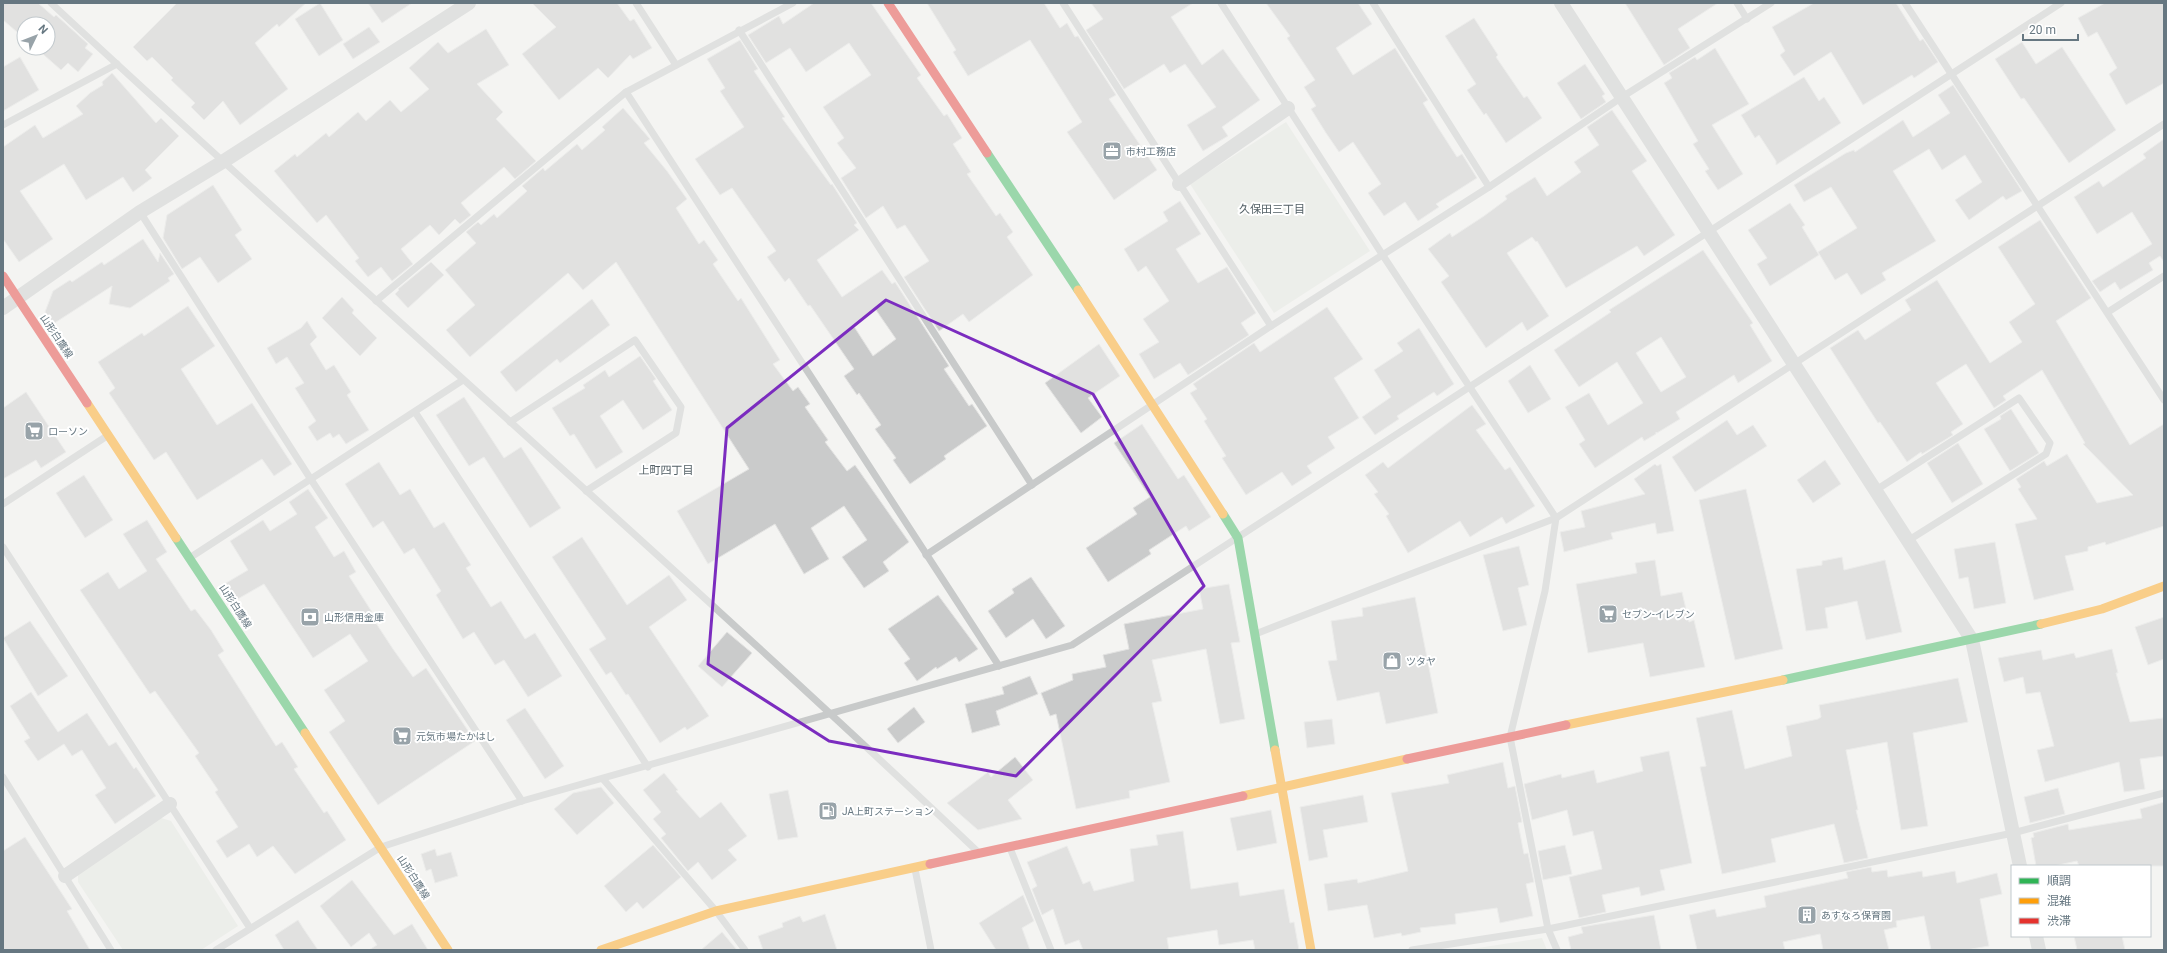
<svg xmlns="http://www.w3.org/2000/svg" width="2167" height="953" viewBox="0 0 2167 953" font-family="Roboto,'Noto Sans JP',sans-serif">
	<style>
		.green { fill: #e3e6e0 }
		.building { fill: #cacbcb; stroke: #e3e3e2; fill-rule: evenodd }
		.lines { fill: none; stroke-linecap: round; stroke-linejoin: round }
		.lane { stroke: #c8caca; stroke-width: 7 }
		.street { stroke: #c8caca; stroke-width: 14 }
		.fast { stroke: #30b455; stroke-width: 9 }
		.slow { stroke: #ff9f0a; stroke-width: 9 }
		.jam { stroke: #e5322d; stroke-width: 9 }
		.marked { fill: none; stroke: #7b2cbf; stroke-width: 3; stroke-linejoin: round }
		.labels { text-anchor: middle; stroke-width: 4; stroke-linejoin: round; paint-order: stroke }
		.poi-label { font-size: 10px; fill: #667781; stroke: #fff; text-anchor: start }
		.street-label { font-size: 10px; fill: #667781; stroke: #fff }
		.neighbourhood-label { font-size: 11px; fill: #536066; stroke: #fff }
	</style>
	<rect width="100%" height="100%" fill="#f4f4f2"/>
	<g class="green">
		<path d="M1286,122L1370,251L1274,313L1190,184Z"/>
		<path d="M158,817L171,821L238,926L201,950H123L78,882V872Z"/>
		<path d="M1542,938L1547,950H1465Z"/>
	</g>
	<g class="building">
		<path d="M3,3H38L54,17L56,15L88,44L85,48L93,54L78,72L68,63L61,70L36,48H48V24H24V38L3,20Z"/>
		<path d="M177,3H306L279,27L277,24L255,43L288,89L240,125L223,101L204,120L191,107L195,103L171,80L173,78L152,57L147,61L133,47Z"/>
		<path d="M320,3L343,40L319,56L295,19Z"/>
		<path d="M368,3H412L382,23Z"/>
		<path d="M532,3H617L630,21L634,19L652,48L633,59L630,55L608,78L598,68L559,100L522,54L556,27Z"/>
		<path d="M814,3H871L921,75L917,78L944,116L947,114L962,138L953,144L971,172L967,174L996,216L1000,213L1013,232L1007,237L1033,275L969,322L963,314L939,331L904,277L929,261L905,225L897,229L883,206L866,218L841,178L856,168L837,143L844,138L823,107L871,75L849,43L806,72L790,48L766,63L748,35L779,16L783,24Z"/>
		<path d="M927,3H1044L1060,28L1067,23L1075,37L1078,36L1116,95L1109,99L1157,170L1114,200L1067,132L1082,122L1030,40L968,76L953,52L956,50Z"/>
		<path d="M1091,3H1193L1171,17L1202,65L1223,49L1260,100L1222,127L1228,136L1203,151L1187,125L1216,107L1185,64L1170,73L1164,64L1124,89L1086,30L1103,19Z"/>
		<path d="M1266,3H1358L1372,24L1336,48L1353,75L1395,48L1428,100L1423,103L1437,126L1457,157L1462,154L1477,178L1436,204L1439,207L1418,221L1405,202L1384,216L1368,193L1381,184L1353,142L1339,152L1326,133L1311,109L1316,106L1304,87L1315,80L1287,38L1290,36Z"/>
		<path d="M1625,3H1718L1678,29L1690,48L1664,65Z"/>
		<path d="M1814,3H1896L1920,41L1923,39L1938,62L1914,78L1912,75L1863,105L1831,52L1794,76L1780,55L1785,51L1772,27Z"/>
		<path d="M2105,3H2164V83L2126,105L2109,74L2117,68L2097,32L2088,37L2078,18Z"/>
		<path d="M1474,18L1498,55L1496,57L1524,98L1527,96L1542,118L1506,143L1486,113L1484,115L1467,90L1476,84L1445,36Z"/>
		<path d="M369,27L380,42L353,59L343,44Z"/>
		<path d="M486,29L509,65L477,84L503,112L496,119L536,161L515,179L504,167L461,203L471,215L460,224L455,219L439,235L430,225L401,249L413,264L392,281L381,267L368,277L355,261L359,258L326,215L317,223L274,171L295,154L297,157L326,133L329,137L358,112L366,121L390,100L401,112L429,89L409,68L438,42L448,53Z"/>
		<path d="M740,40L758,69L754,71L785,117L782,118L831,185L832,184L857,223L854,225L859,230L817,260L842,297L882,270L892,284L895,282L949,366L944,369L969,406L972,404L987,426L944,456L946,459L910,484L893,460L896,458L875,429L881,425L859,393L857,395L844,376L854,369L810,305L808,306L789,278L785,282L767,257L776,251L732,188L720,195L695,159L744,127L720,91L725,88L707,59ZM876,310L896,339L873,356L853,325Z"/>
		<path d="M2022,42L2036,64L2062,47L2116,130L2069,163L2024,98L2021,99L1995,59Z"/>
		<path d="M1715,48L1749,104L1712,125L1743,174L1718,190L1705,171L1709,169L1693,144L1698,141L1664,83L1672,78L1669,73L1695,57L1697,60Z"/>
		<path d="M20,57L39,90L3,111V67Z"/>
		<path d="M1585,64L1605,94L1602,96L1606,102L1581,119L1557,83Z"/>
		<path d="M112,73L156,123L161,118L179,136L145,170L152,178L133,192L123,177L86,200L64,164L20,191L53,239L19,262L3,239V147L35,125L43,138L83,114L76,106L90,93L103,85L102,82Z"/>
		<path d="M1804,77L1819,101L1824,97L1841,123L1776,165V161L1759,135L1755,138L1741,115Z"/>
		<path d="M1953,85L2022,191L2006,200L2003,196L1969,220L1955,200L1982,182L1965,155L1942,170L1929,149L1893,171L1936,241L1882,273L1886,280L1861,295L1847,273L1835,280L1818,252L1857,228L1831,187L1804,202L1794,185L1846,153L1854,150L1855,152L1903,120L1913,137L1950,113L1938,95Z"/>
		<path d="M623,108L650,139L644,143L667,171L687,199L676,208L699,244L704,240L718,260L713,264L738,301L741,298L780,360L773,364L793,391L798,387L810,404L805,407L828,440L825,442L847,471L855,465L909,542L883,562L889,571L864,588L842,557L867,540L844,506L811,528L829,559L804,574L775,524L708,564L677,511L749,469L616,262L583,290L568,273L470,357L446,330L475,305L445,270L476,243L466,232L478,222L481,225L494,214L497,218L527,191L522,186L543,168L545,171L577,144L582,150L605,130L602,127Z"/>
		<path d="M1612,110L1647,161L1632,171L1675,235L1644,256L1637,246L1566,288L1537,241L1536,242L1532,237L1507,253L1549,316L1527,331L1522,322L1486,348L1441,282L1449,276L1428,249L1450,233L1452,237L1484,216L1507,199L1505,196L1535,177L1547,196L1581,172L1574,162L1599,145L1587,127Z"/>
		<path d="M2164,139V262L2160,256L2149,263L2153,270L2120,290L2115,282L2100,292L2092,281L2152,244L2132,212L2097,234L2074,197L2099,181L2103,187L2146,158L2143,154Z"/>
		<path d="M213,185L242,230L235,235L252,259L218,283L200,257L182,269L163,238L167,215Z"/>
		<path d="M1180,201L1201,234L1176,249L1198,283L1227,267L1256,313L1241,323L1249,335L1188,375L1180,363L1154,379L1139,354L1159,342L1143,319L1169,301L1146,266L1138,272L1124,249L1168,221L1163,212Z"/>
		<path d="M1790,203L1805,225L1802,227L1819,255L1770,286L1757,264L1767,258L1748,230Z"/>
		<path d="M2040,220L2091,298L2056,321L2130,445L2164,424V526L2106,545L2105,542L2088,547V551L2065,556L2074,590L2034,600L2015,524L2037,519L2018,489L2021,487L2016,479L2044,461L2047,466L2067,454L2097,503L2133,495L2083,444L2085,443L2042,370L2003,396L2006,400L1994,408L1966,364L1936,383L1963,424L1951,432L1953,435L1922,454L1921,452L1907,462L1880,422L1878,423L1830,348L1858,330L1865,340L1911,310L1905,300L1937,280L1990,363L2022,342L2009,322L2035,304L1998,247Z"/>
		<path d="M143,239L158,262L160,253L174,274L168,278L170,281L130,308L109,304L112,286L53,324L45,312L53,291L70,280L72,282L102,262L104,265Z"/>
		<path d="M1703,250L1753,323L1750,325L1772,361L1738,383L1734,375L1676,412L1680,419L1657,433L1656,432V434L1644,441L1642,437L1595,468L1579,444L1585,440L1565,407L1589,393L1608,425L1643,403L1617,362L1579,387L1554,350L1611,312L1609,310ZM1661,337L1686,377L1661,392L1636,353Z"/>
		<path d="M431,262L444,275L408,308L395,294L399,290L398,289Z"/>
		<path d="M342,297L354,310L352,313L377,338L360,356L322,318Z"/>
		<path d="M592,299L610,325L560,363L557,359L516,392L500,372Z"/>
		<path d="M188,306L215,346L181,369L217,425L252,403L292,464L274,476L262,459L197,500L166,452L154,460L109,393L115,388L98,362L142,333L144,336Z"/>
		<path d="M1327,307L1363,359L1334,378L1359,418L1328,437L1335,448L1307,466L1312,473L1292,486L1282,472L1246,495L1222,458L1226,456L1204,421L1207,419L1190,393L1197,389L1193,384L1254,343L1260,352Z"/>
		<path d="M307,321L317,337L310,344L326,370L334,365L351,392L347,395L369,430L346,444L339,434L333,438L330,433L317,441L308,427L316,421L295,388L304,383L287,357L276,364L267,348L301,328Z"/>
		<path d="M1419,328L1454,384L1437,396L1434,392L1397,416L1399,419L1375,435L1362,417L1391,397L1374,370L1403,351L1397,343Z"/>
		<path d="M1099,344L1120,376L1088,398L1102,417L1081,433L1045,383Z"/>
		<path d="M640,356L656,379L653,381L672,410L643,430L623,400L600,416L623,452L596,469L574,434L570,436L552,408L585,388L583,385L605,370L609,377Z"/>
		<path d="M1530,365L1551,399L1528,413L1508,381Z"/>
		<path d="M26,392L66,452L41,468L36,460L3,479V408Z"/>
		<path d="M464,397L504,458L521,447L561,508L530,528L484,457L469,466L436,415Z"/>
		<path d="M1472,405L1486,424L1476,430L1505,470L1510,467L1535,506L1506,524L1502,517L1470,537L1460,521L1408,553L1386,516L1389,514L1374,494L1378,492L1365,475L1383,462L1388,468Z"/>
		<path d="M2011,409L2039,453L2010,471L1984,429L2001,419L2000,416Z"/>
		<path d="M1727,420L1737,435L1753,425L1767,446L1695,492L1672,457Z"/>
		<path d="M1142,424L1178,479L1184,475L1211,517L1189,531L1186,526L1149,550L1151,554L1108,582L1086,548L1137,514L1133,508L1150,497L1114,443Z"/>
		<path d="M1958,443L1983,484L1952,503L1927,463Z"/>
		<path d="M1825,460L1841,484L1813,503L1797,480Z"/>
		<path d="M379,462L400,495L410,489L434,528L444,522L471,565L466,568L491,607L501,601L525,639L535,633L562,676L528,697L504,660L495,665L474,632L463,639L436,595L441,591L414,548L404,554L383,521L373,528L345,484Z"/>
		<path d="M1655,464L1657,466L1661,464L1674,531L1657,534L1655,523L1611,533L1613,539L1564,552L1560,532L1585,527L1581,511L1645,494L1634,479Z"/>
		<path d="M84,475L113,520L85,538L56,493Z"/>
		<path d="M308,489L328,518L315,527L334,557L344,551L356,572L349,576L372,612L370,614L393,649L413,677L426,668L475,741L378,805L329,732L345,721L324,690L368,661L350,634L313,658L264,584L236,600L226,583L248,570L230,541L263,520L270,531L297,514L289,502Z"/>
		<path d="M1746,489L1783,649L1735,660L1699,500Z"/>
		<path d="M147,520L167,552L156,559L191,611L195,609L211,630L224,651L218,655L276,746L282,742L298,767L294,769L324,813L327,811L346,840L295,874L273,846L257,857L249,844L227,858L216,841L238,827L215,792L218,790L195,756L199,753L155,691L150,694L80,590L108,572L119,589L147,571L123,534Z"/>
		<path d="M582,537L627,605L669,575L687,600L649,627L709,716L687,730L685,727L660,743L628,694L626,695L611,672L606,675L589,649L606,639L552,557Z"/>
		<path d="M1995,542L2006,603L1974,609L1968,577L1959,579L1954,549Z"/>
		<path d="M1519,546L1529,585L1518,588L1527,625L1503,631L1483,555Z"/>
		<path d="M1842,557L1844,570L1885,560L1902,632L1866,640L1857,601L1825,608L1828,628L1806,631L1796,569L1822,565V561Z"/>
		<path d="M1655,560L1661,596L1682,592L1689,622L1694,620L1705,667L1650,677L1643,643L1588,653L1576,584L1637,573L1635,563Z"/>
		<path d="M1031,577L1065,626L1046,639L1033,619L1006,638L988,611L1014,593L1012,589Z"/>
		<path d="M1229,584L1240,642L1231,643L1245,719L1220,724L1206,649L1152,660L1162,701L1152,703L1170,782L1129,791L1130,798L1076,809L1056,714L1050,716L1041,693L1073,680L1072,674L1106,667L1103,655L1129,649L1124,624L1203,609L1199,589Z"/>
		<path d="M938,595L978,649L959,662L956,657L937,669L936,667L917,681L904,663L910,659L888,629Z"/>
		<path d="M1415,597L1438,713L1386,724L1379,692L1337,701L1328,661L1337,660L1331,621L1363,616L1362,608Z"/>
		<path d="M2164,617V659L2148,665L2135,627Z"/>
		<path d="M30,621L68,676L38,696L3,638Z"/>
		<path d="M727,632L752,653L722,687L698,666Z"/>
		<path d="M2112,649L2118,673H2116L2130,722L2163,718L2164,756L2140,759L2145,789L2124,792L2119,762L2045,782L2037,750L2054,746L2040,692L2026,694L2023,677L2004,682L1998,658L2041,650L2043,660L2074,653L2076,658Z"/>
		<path d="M1030,676L1038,694L996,711L1000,725L972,733L965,704L1004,694L1002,687Z"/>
		<path d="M1958,678L1968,722L1913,733L1928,826L1901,830L1887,742L1846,750L1858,810H1856L1868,858L1844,863L1834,824L1771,839L1776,862L1722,874L1700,767L1706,766L1696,718L1732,710L1745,769L1792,756L1786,726L1818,719L1821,717L1819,705Z"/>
		<path d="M31,692L58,732L87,713L109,746L116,742L134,769L136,767L156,796L115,824L95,795L106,788L82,750L72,756L64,744L38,761L24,741L30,738L10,706Z"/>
		<path d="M914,707L925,722L898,743L887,729Z"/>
		<path d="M525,708L564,766L545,779L506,720Z"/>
		<path d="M1332,719L1335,744L1307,748L1304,722Z"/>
		<path d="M1669,751L1692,863L1660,870L1665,890L1641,896L1639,887L1602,895L1606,912L1579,918L1569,877L1602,869L1593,831L1573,836L1567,810L1532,820L1524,784L1561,774L1562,778L1594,770L1597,783L1643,771L1640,757Z"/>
		<path d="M1015,757L1033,780L1008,800L1022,819L978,830L947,803L988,772L991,777Z"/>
		<path d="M1503,762L1508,788L1515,786L1522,822L1518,823L1524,854L1528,853L1534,882L1526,884L1533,916L1500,923L1497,908L1455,914L1456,924L1420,928L1421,932L1402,936L1401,933L1374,938L1367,905L1328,911L1324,884L1357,879L1358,883L1408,871L1391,793L1449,783L1447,775Z"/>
		<path d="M664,773L678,790L676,791L700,818L721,802L747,836L728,850L737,860L712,880L698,862L688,871L661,838L666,834L653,819L661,812L643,790Z"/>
		<path d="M601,787L614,803L577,835L554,809L573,793Z"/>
		<path d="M2058,788L2065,814L2030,823L2024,797Z"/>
		<path d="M788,790L798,837L778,840L769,794Z"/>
		<path d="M1363,795L1368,822L1323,830L1328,857L1309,861L1300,807Z"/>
		<path d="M2164,802V866H2079L2077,861L2054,866H2036L2031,838L2034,837L2033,833L2068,824L2069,830L2142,818L2140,809Z"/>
		<path d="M1271,810L1277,843L1237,851L1230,818Z"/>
		<path d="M1183,831L1191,889L1238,882L1240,896L1284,889L1290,923L1294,922L1299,950H1255L1253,940L1219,945L1217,930L1167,938L1169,950H1083L1079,940L1065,945L1053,909L1042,915L1032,889L1037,886L1027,862L1067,846L1083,884L1090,881L1094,891L1134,881L1130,849L1158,845L1156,835Z"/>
		<path d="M25,837L72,909L67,911L90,950H3V851Z"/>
		<path d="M653,845L681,877L643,909L637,902L626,912L604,886Z"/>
		<path d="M1565,845L1572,874L1543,880L1538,851Z"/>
		<path d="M435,849L437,856L451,852L458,876L435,883L431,869L426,871L421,854Z"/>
		<path d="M1871,867L1872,872L1887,870L1888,877L1922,871L1923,877L1955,871L1957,883L1997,873L2002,894L1980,899L1989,946L1966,950H1931L1924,916L1896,921L1897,927L1884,930L1889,950H1823L1820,934L1783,942L1785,950H1697L1689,915L1715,909L1717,917L1766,907L1764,896L1848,878L1846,872Z"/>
		<path d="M352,880L394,935L412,924L428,950H369L377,945L369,933L351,947L320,906Z"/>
		<path d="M1023,895L1034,921L1022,928L1030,950H996L979,923Z"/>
		<path d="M825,914L837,950H763L758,936L783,927L782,923L800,916L803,922Z"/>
		<path d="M1654,915L1661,950H1571L1568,937L1583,933L1581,927Z"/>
		<path d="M298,920L303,928L318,950H284L275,935Z"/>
		<path d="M722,932L737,950H701Z"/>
		<path d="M2074,936H2122L2125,950H2077Z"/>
	</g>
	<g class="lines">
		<g class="lane">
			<path d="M51,3C357,288 673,563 977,851"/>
			<path d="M636,3L676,65"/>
			<path d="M1063,3L1271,326"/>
			<path d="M1221,3L1382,254L1556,518L1545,591L1510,737L1548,929L1557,950"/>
			<path d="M1373,3L1489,187"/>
			<path d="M1737,3L1747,19"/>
			<path d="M1905,3L2164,400"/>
			<path d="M739,30L1032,485"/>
			<path d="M626,92L999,666"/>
			<path d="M3,125L117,64"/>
			<path d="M140,212L310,478L522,801"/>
			<path d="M376,301L626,92L793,3"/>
			<path d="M2108,312L2164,276"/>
			<path d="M415,412L648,767"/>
			<path d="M510,422L635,340L681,407L676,433L586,491"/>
			<path d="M1876,490L2019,398L2050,443L2046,454L1909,540"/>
			<path d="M3,504L107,436"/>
			<path d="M3,547L250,928"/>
			<path d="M926,555L1271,326L1489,187L1622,97L1771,3"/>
			<path d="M191,557L463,380"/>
			<path d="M1258,633L1556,518L2164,124"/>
			<path d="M3,777L111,950"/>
			<path d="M603,779L716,911L745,950"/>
			<path d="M1010,848L1051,950"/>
			<path d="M915,869L931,950"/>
			<path d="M216,950L381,847L522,801L1072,645L2061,3"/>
			<path d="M1412,950L1548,929L2013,833L2164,793"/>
		</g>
		<g class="street">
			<path d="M1561,3L1972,640L2020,866"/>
			<path d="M1179,184L1288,108"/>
			<path d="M3,308L140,212L224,161L469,3"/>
			<path d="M65,876L170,804"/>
			<path d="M2036,936L2039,950"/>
		</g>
		<g class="fast">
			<path d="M987,153L1078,290"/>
			<path d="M1223,514L1238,538L1275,750"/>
			<path d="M176,538L305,733"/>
			<path d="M1783,680L2041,624"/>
		</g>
		<g class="slow">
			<path d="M1078,290L1223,514"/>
			<path d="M87,403L176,538"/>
			<path d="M2041,624L2102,609L2164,586"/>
			<path d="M1566,725L1783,680"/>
			<path d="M305,733L448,950"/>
			<path d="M1275,750L1311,950"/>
			<path d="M1243,796L1407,759"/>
			<path d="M601,950L716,911L930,864"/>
		</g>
		<g class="jam">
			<path d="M888,3L987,153"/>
			<path d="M3,276L87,403"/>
			<path d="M1407,759L1566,725"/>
			<path d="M930,864L1243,796"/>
		</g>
	</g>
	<path d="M0 0H2167V953H0ZM886,300L1093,394L1204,586L1016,776L829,741L708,664L727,428Z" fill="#f4f4f2" fill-opacity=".55" fill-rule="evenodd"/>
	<path class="marked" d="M886,300L1093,394L1204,586L1016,776L829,741L708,664L727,428Z"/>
	<defs>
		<g id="office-square" transform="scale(1)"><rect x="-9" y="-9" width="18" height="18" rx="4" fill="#98a3a9" stroke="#fff"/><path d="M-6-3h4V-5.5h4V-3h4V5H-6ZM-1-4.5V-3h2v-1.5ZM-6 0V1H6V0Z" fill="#fff"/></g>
		<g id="supermarket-square" transform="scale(1)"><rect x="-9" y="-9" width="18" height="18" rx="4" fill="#98a3a9" stroke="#fff"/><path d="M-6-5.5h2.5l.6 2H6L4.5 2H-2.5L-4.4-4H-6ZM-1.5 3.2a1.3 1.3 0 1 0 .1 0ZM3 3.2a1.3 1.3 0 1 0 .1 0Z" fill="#fff"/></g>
		<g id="bank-square" transform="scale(1)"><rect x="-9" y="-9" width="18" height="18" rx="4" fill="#98a3a9" stroke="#fff"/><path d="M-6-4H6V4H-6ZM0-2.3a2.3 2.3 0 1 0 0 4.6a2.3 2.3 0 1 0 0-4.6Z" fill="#fff"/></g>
		<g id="shop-square" transform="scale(1)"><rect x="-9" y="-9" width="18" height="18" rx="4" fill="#98a3a9" stroke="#fff"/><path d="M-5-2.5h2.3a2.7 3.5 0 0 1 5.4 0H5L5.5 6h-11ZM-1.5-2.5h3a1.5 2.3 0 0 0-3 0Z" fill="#fff"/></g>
		<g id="fuel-square" transform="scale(1)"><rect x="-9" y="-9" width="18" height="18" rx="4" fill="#98a3a9" stroke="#fff"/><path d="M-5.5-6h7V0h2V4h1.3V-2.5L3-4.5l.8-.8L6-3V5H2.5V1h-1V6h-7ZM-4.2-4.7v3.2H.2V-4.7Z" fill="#fff"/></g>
		<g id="building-square" transform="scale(1)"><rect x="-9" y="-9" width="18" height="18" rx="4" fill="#98a3a9" stroke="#fff"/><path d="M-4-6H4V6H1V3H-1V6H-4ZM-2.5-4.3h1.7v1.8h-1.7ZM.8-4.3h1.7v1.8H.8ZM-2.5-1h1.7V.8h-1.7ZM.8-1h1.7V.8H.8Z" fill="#fff"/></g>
	</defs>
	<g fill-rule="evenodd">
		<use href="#office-square" x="1112" y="151"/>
		<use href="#supermarket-square" x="34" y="431"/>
		<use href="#supermarket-square" x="1608" y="614"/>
		<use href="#bank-square" x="310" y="617"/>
		<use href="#shop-square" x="1392" y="661"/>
		<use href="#supermarket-square" x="402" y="736"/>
		<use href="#fuel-square" x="828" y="811"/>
		<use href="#building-square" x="1807" y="915"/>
	</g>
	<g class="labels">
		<g class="poi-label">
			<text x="1126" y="155">市村工務店</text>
			<text x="48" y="435">ローソン</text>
			<text x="1622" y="618">セブン-イレブン</text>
			<text x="324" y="621">山形信用金庫</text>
			<text x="1406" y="665">ツタヤ</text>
			<text x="416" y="740">元気市場たかはし</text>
			<text x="842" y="815">JA上町ステーション</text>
			<text x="1821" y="919">あすなろ保育園</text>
		</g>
		<g class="street-label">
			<text transform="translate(57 336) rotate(56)" y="4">山形白鷹線</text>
			<text transform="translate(236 606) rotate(57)" y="4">山形白鷹線</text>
			<text transform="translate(414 877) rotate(57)" y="4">山形白鷹線</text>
		</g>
		<g class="neighbourhood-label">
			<text x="1272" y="213">久保田三丁目</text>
			<text x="666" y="474">上町四丁目</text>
		</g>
	</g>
	<rect width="2167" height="953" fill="none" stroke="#667781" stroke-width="8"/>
	<rect x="2011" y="865" width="140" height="72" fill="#ffffff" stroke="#c2c9cd"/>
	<rect x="2019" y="878" width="20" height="6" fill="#30b455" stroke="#c2c9cd"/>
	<text x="2047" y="885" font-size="12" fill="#667781">順調</text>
	<rect x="2019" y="898" width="20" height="6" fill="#ff9f0a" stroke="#c2c9cd"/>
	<text x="2047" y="905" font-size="12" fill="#667781">混雑</text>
	<rect x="2019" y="918" width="20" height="6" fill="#e5322d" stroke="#c2c9cd"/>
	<text x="2047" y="925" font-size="12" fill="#667781">渋滞</text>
	<g transform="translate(36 36) rotate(47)"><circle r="19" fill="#ffffff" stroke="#c2c9cd"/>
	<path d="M0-3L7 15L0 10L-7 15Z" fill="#98a3a9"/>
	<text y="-6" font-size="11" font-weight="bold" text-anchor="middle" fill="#667781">N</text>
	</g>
	<path d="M2023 34v6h55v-6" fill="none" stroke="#667781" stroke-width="2"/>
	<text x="2029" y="34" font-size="12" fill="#667781" stroke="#ffffff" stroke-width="3" paint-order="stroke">20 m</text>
</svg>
